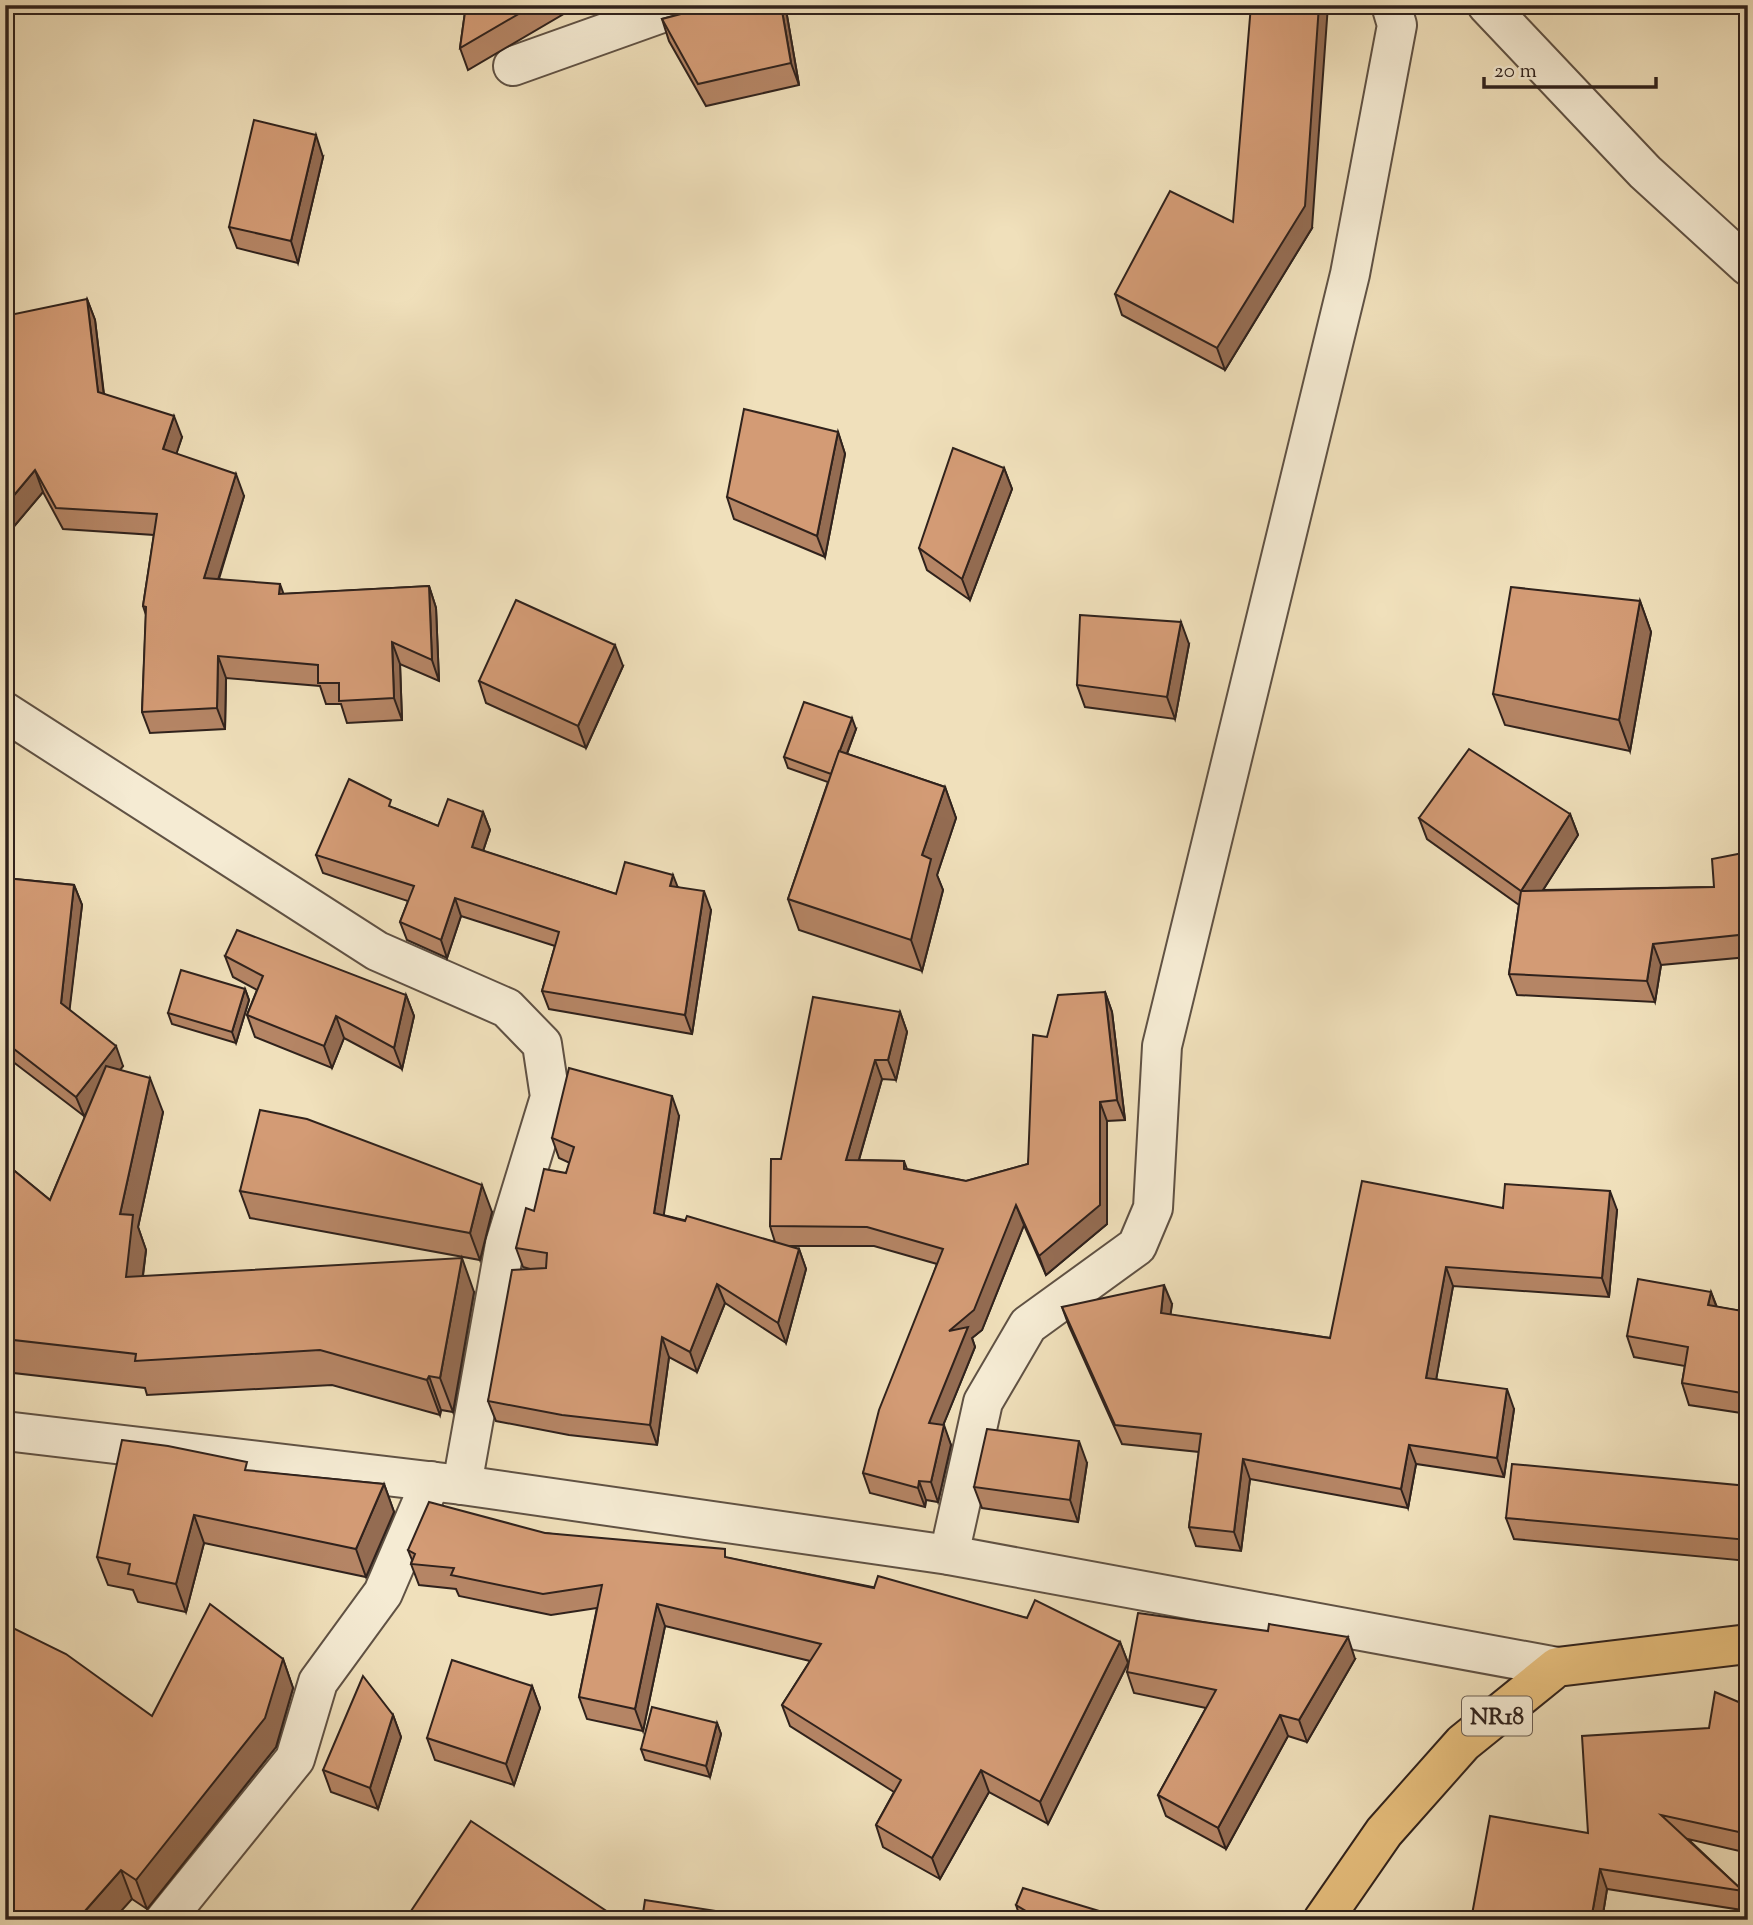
<svg xmlns="http://www.w3.org/2000/svg" width="1753" height="1925" viewBox="0 0 1753 1925" font-family="'Sorts Mill Goudy',serif">
	<style>
		.lines { fill: none; stroke-linecap: round; stroke-linejoin: round }
		.minor-casing { stroke: #605244; stroke-width: 42 }
		.major-casing { stroke: #30221c; stroke-width: 42 }
		.minor { stroke: #f5ebd3; stroke-width: 38 }
		.major { stroke: #e8c07e; stroke-width: 38 }
		.wall { fill: #b58565; stroke: #30221c; stroke-width: 2 }
		.shaded-wall { fill: #946c52; stroke: #30221c; stroke-width: 2 }
		.building { fill: #d39b75; stroke: #30221c; stroke-width: 2 }
		.labels { text-anchor: middle; stroke-width: 5; stroke-linejoin: round; paint-order: stroke }
		.shield { fill: #f5ebd3; stroke: #6b5e53; stroke-width: 2 }
		.shield-label { font-size: 23px; font-weight: bold; fill: #30221c }
	</style>
	<rect width="100%" height="100%" fill="#f0e0bb"/>
	<filter id="stains"><feTurbulence type="fractalNoise" baseFrequency=".00286" numOctaves="4"/><feColorMatrix values="0 0 0 0 .2 0 0 0 0 .09 0 0 0 0 .02 0 0 0 .5 -.17"/></filter>
	<radialGradient id="worn" r=".72"><stop offset=".6" stop-color="#630" stop-opacity="0"/><stop offset="1" stop-color="#630" stop-opacity=".3"/></radialGradient>
	<g class="lines">
		<g class="minor-casing">
			<g id="minor">
				<path d="M1487,5L1645,172L1748,266"/>
				<path d="M513,66L684,5"/>
				<path d="M5,712L377,951L507,1008L542,1044L550,1097L505,1244L462,1485"/>
				<path d="M5,1431L462,1485L949,1555L1557,1667"/>
				<path d="M949,1555L983,1402L1028,1325L1137,1246L1153,1208L1162,1046L1350,274L1397,25L1391,5"/>
				<path d="M165,1920L295,1759L318,1682L383,1593L431,1481"/>
			</g>
		</g>
		<g class="major-casing">
			<path id="major" d="M1323,1920L1384,1832L1463,1743L1557,1667L1748,1644"/>
		</g>
		<use href="#minor" class="minor"/>
		<use href="#major" class="major"/>
	</g>
	<g class="wall">
		<path d="M466,5H579L468,70L460,48Z"/>
		<path d="M715,5H785L786,10L799,85L706,106L669,41L662,19Z"/>
		<path d="M1748,97V122L1742,106Z"/>
		<path d="M323,157L298,263L237,248L229,227Z"/>
		<path d="M1233,222L1312,228L1225,370L1122,315L1115,294Z"/>
		<path d="M87,299L95,320L104,394L182,437L176,454L244,496L219,579L284,594L429,586L436,608L439,681L400,664L402,720L347,723L341,704H326L320,686L226,678L225,729L150,733L142,712L146,615L143,606L154,535L63,529L43,492L5,537Z"/>
		<path d="M838,432L845,454L825,557L734,519L727,497Z"/>
		<path d="M1004,468L1012,489L970,600L927,570L919,548Z"/>
		<path d="M1640,601L1651,632L1630,751L1505,725L1493,694Z"/>
		<path d="M1189,644L1175,719L1085,707L1077,685Z"/>
		<path d="M623,666L586,748L486,703L479,681Z"/>
		<path d="M856,729L847,754L945,787L956,818L937,875L943,890L922,971L799,930L788,899L828,782L788,768L784,757Z"/>
		<path d="M394,808L438,826L483,812L490,830L483,851L616,894L678,887L711,910L692,1034L549,1009L542,991L555,946L461,916L447,958L407,940L400,922L408,901L323,873L316,855Z"/>
		<path d="M1570,814L1578,835L1543,890L1714,887L1748,852V957L1661,965L1655,1002L1517,995L1509,974L1519,905L1427,839L1419,818Z"/>
		<path d="M5,878L74,885L82,905L69,1010L123,1066L120,1070L163,1112L138,1227L146,1250L143,1276L474,1292L453,1412L441,1410L440,1415L332,1385L147,1395L145,1388L5,1372V1163L50,1200L87,1113L84,1116L8,1058L5,1061Z"/>
		<path d="M225,956L406,995L414,1016L402,1069L344,1038L332,1068L255,1037L247,1015L257,990L233,977Z"/>
		<path d="M245,989L249,1000L236,1043L172,1024L168,1013Z"/>
		<path d="M1105,992L1112,1012L1125,1120L1107,1121V1224L1046,1275L1024,1225L982,1330L972,1338L975,1347L943,1425L951,1445L938,1502L926,1500L925,1507L870,1493L863,1473L937,1264L874,1246H788L799,1249L806,1269L786,1343L725,1303L697,1372L669,1357L657,1445L569,1435L496,1421L488,1401L530,1269L523,1267L516,1248L566,1173L570,1163L559,1158L552,1138L679,1116L663,1215L775,1242L770,1226L781,1159L900,1012L907,1032L896,1080L882,1079L859,1160L904,1161L907,1169L966,1181L1028,1164L1047,1037Z"/>
		<path d="M240,1191L492,1212L480,1260L250,1218Z"/>
		<path d="M1503,1208L1617,1210L1609,1297L1453,1286L1436,1379L1514,1409L1504,1477L1416,1464L1408,1508L1250,1479L1241,1551L1196,1546L1189,1527L1199,1452L1122,1444L1069,1326L1062,1307L1172,1304L1170,1315L1330,1338Z"/>
		<path d="M1711,1292L1717,1307L1748,1312V1414L1689,1405L1682,1383L1685,1366L1634,1357L1627,1336Z"/>
		<path d="M1087,1463L1078,1522L982,1508L974,1487Z"/>
		<path d="M250,1471L384,1484L394,1512L366,1577L204,1543L186,1612L138,1602L133,1590L108,1585L97,1557Z"/>
		<path d="M1748,1486V1561L1514,1539L1506,1518Z"/>
		<path d="M545,1533L728,1558L1027,1618L1120,1642L1128,1663L1048,1824L989,1792L940,1879L883,1847L876,1825L894,1792L790,1726L782,1705L810,1661L665,1626L643,1731L587,1719L579,1697L597,1608L551,1615L459,1596L456,1589L419,1585L411,1564L412,1560L408,1550Z"/>
		<path d="M283,1659L293,1688L276,1747L147,1909L132,1899L5,1920L152,1716Z"/>
		<path d="M1355,1659L1307,1742L1288,1736L1226,1849L1166,1816L1158,1795L1206,1708L1134,1693L1127,1672Z"/>
		<path d="M532,1686L540,1708L514,1785L435,1760L427,1738Z"/>
		<path d="M1748,1706V1853L1688,1839L1743,1891L1745,1896L1742,1910L1607,1889L1602,1920L1588,1833L1709,1728Z"/>
		<path d="M393,1715L401,1737L378,1809L331,1792L323,1770Z"/>
		<path d="M717,1723L721,1734L710,1777L645,1760L641,1749Z"/>
		<path d="M1016,1905L1129,1920H1021Z"/>
	</g>
	<g class="shaded-wall">
		<path d="M781,5H785L786,10L799,85L791,63Z"/>
		<path d="M1319,5H1328L1312,228L1225,370L1217,348Z"/>
		<path d="M316,135L323,157L298,263L291,241Z"/>
		<path d="M87,299L95,320L106,414L98,392Z"/>
		<path d="M174,416L182,437L171,470L163,449Z"/>
		<path d="M838,432L845,454L825,557L817,536Z"/>
		<path d="M1004,468L1012,489L970,600L962,579Z"/>
		<path d="M35,470L43,492L5,537V506Z"/>
		<path d="M236,474L244,496L212,599L204,578Z"/>
		<path d="M280,584L288,606L279,594Z"/>
		<path d="M429,586L436,608L439,681L432,660Z"/>
		<path d="M1640,601L1651,632L1630,751L1619,720Z"/>
		<path d="M1181,622L1189,644L1175,719L1167,697Z"/>
		<path d="M392,642L400,664L402,720L394,698Z"/>
		<path d="M615,645L623,666L586,748L578,726Z"/>
		<path d="M218,656L226,678L225,729L217,708Z"/>
		<path d="M852,718L856,729L835,785L831,774Z"/>
		<path d="M945,787L956,818L937,875L943,890L922,971L911,940L922,855Z"/>
		<path d="M483,812L490,830L478,866L472,847Z"/>
		<path d="M1570,814L1578,835L1529,912L1521,891Z"/>
		<path d="M673,875L680,893L670,886Z"/>
		<path d="M74,885L82,905L68,1023L61,1003Z"/>
		<path d="M704,891L711,910L692,1034L685,1015Z"/>
		<path d="M455,898L461,916L447,958L441,940Z"/>
		<path d="M1653,944L1661,965L1655,1002L1647,981Z"/>
		<path d="M245,989L249,1000L236,1043L232,1032Z"/>
		<path d="M1105,992L1112,1012L1125,1120L1117,1100Z"/>
		<path d="M406,995L414,1016L402,1069L394,1048Z"/>
		<path d="M900,1012L907,1032L896,1080L888,1060Z"/>
		<path d="M336,1016L344,1038L332,1068L324,1046Z"/>
		<path d="M116,1046L123,1066L84,1116L76,1097Z"/>
		<path d="M875,1060L882,1079L853,1180L846,1160Z"/>
		<path d="M150,1078L163,1112L138,1227L146,1250L138,1312L126,1277L120,1214Z"/>
		<path d="M672,1096L679,1116L661,1233L654,1213Z"/>
		<path d="M1100,1102L1107,1121V1224L1046,1275L1039,1256Z"/>
		<path d="M482,1185L492,1212L480,1260L470,1233Z"/>
		<path d="M1610,1191L1617,1210L1609,1297L1602,1278Z"/>
		<path d="M1016,1205L1024,1225L982,1330L972,1338L975,1347L936,1443L929,1423L949,1331Z"/>
		<path d="M799,1249L806,1269L786,1343L778,1323Z"/>
		<path d="M462,1258L474,1292L453,1412L440,1378Z"/>
		<path d="M1446,1267L1453,1286L1433,1397L1426,1378Z"/>
		<path d="M717,1284L725,1303L697,1372L690,1352Z"/>
		<path d="M1164,1285L1172,1304L1168,1333L1161,1313Z"/>
		<path d="M1711,1292L1719,1314L1708,1305Z"/>
		<path d="M662,1337L669,1357L657,1445L650,1425Z"/>
		<path d="M429,1376L441,1410L440,1415L427,1380Z"/>
		<path d="M1507,1389L1514,1409L1504,1477L1497,1458Z"/>
		<path d="M944,1425L951,1445L938,1502L931,1482Z"/>
		<path d="M1079,1441L1087,1463L1078,1522L1070,1500Z"/>
		<path d="M1409,1445L1416,1464L1408,1508L1401,1489Z"/>
		<path d="M1243,1459L1250,1479L1241,1551L1234,1532Z"/>
		<path d="M919,1481L926,1500L925,1507L918,1488Z"/>
		<path d="M384,1484L394,1512L366,1577L356,1549Z"/>
		<path d="M194,1515L204,1543L186,1612L176,1584Z"/>
		<path d="M657,1604L665,1626L643,1731L635,1709Z"/>
		<path d="M1348,1637L1355,1659L1307,1742L1299,1720Z"/>
		<path d="M1120,1642L1128,1663L1048,1824L1040,1802Z"/>
		<path d="M283,1659L293,1688L276,1747L147,1909L136,1880Z"/>
		<path d="M532,1686L540,1708L514,1785L506,1764Z"/>
		<path d="M393,1715L401,1737L378,1809L370,1788Z"/>
		<path d="M1280,1715L1288,1736L1226,1849L1218,1828Z"/>
		<path d="M717,1723L721,1734L710,1777L706,1766Z"/>
		<path d="M981,1770L989,1792L940,1879L932,1858Z"/>
		<path d="M1600,1869L1607,1889L1602,1920H1591Z"/>
		<path d="M121,1870L132,1899L113,1920H77Z"/>
	</g>
	<g class="building">
		<path d="M466,5H534L460,48Z"/>
		<path d="M715,5H781L791,63L698,84L662,19Z"/>
		<path d="M1251,5H1319L1305,206L1217,348L1115,294L1170,191L1233,222Z"/>
		<path d="M1748,97V110L1742,106Z"/>
		<path d="M254,120L316,135L291,241L229,227Z"/>
		<path d="M87,299L98,392L174,416L163,449L236,474L204,578L280,584L279,594L429,586L432,660L392,642L394,698L339,701V683H318V665L218,656L217,708L142,712L146,607L143,606L157,514L56,508L35,470L5,506V316Z"/>
		<path d="M744,409L838,432L817,536L727,497Z"/>
		<path d="M953,448L1004,468L962,579L919,548Z"/>
		<path d="M1511,587L1640,601L1619,720L1493,694Z"/>
		<path d="M516,600L615,645L578,726L479,681Z"/>
		<path d="M1080,615L1181,622L1167,697L1077,685Z"/>
		<path d="M804,702L852,718L831,774L784,757Z"/>
		<path d="M1469,749L1570,814L1521,891L1419,818Z"/>
		<path d="M839,751L945,787L922,855L931,859L911,940L788,899Z"/>
		<path d="M349,779L391,800L389,806L438,826L448,799L483,812L472,847L616,894L625,862L673,875L670,886L704,891L685,1015L542,991L559,932L455,898L441,940L400,922L414,886L316,855Z"/>
		<path d="M1748,852V934L1653,944L1647,981L1509,974L1521,891L1714,887L1712,859Z"/>
		<path d="M5,878L74,885L61,1003L116,1046L76,1097L5,1042V963L11,957L5,956Z"/>
		<path d="M237,930L406,995L394,1048L336,1016L324,1046L247,1015L263,976L225,956Z"/>
		<path d="M181,970L245,989L232,1032L168,1013Z"/>
		<path d="M1105,992L1117,1100L1100,1102V1205L1039,1256L1016,1205L974,1310L949,1331L968,1327L929,1423L944,1425L931,1482L919,1481L918,1488L863,1473L879,1410L943,1249L867,1227L770,1226L771,1159H781L813,997L900,1012L888,1060H875L846,1160L904,1161V1169L966,1181L1028,1164L1033,1035L1047,1037L1058,995Z"/>
		<path d="M106,1066L150,1078L120,1214L133,1215L126,1277L462,1258L440,1378L429,1376L427,1380L320,1350L135,1361L136,1354L5,1339V1163L50,1200Z"/>
		<path d="M569,1068L672,1096L654,1213L685,1221L687,1216L799,1249L778,1323L717,1284L690,1352L662,1337L650,1425L562,1415L488,1401L512,1270L546,1268L547,1253L516,1248L526,1208L534,1211L544,1169L566,1173L574,1147L552,1138Z"/>
		<path d="M260,1110L307,1119L482,1185L470,1233L240,1191Z"/>
		<path d="M1362,1181L1503,1208L1505,1184L1610,1191L1602,1278L1446,1267L1426,1378L1507,1389L1497,1458L1409,1445L1401,1489L1243,1459L1234,1532L1189,1527L1201,1434L1115,1425L1062,1307L1164,1285L1161,1313L1330,1338Z"/>
		<path d="M1638,1279L1711,1292L1708,1305L1748,1312V1394L1682,1383L1688,1347L1627,1336Z"/>
		<path d="M987,1429L1079,1441L1070,1500L974,1487Z"/>
		<path d="M122,1440L168,1446L247,1462L245,1470L384,1484L356,1549L194,1515L176,1584L128,1574L130,1564L97,1557Z"/>
		<path d="M1512,1464L1748,1486V1540L1506,1518Z"/>
		<path d="M429,1502L545,1533L725,1549V1557L874,1588L878,1576L1027,1618L1035,1600L1120,1642L1040,1802L981,1770L932,1858L876,1825L901,1780L782,1705L821,1644L657,1604L635,1709L579,1697L602,1585L543,1594L451,1575L454,1568L411,1564L415,1554L408,1550Z"/>
		<path d="M210,1604L283,1659L265,1718L136,1880L121,1870L77,1920H5V1624L66,1654L152,1716Z"/>
		<path d="M1138,1613L1268,1631L1269,1624L1348,1637L1299,1720L1280,1715L1218,1828L1158,1795L1216,1690L1127,1672Z"/>
		<path d="M452,1660L532,1686L506,1764L427,1738Z"/>
		<path d="M363,1676L393,1715L370,1788L323,1770Z"/>
		<path d="M1715,1692L1748,1706V1834L1661,1815L1743,1891L1600,1869L1591,1920H1471L1490,1816L1588,1833L1582,1736L1709,1728Z"/>
		<path d="M652,1707L717,1723L706,1766L641,1749Z"/>
		<path d="M471,1821L620,1920H405Z"/>
		<path d="M1023,1888L1129,1920H1041L1016,1905Z"/>
		<path d="M1746,1892L1748,1894V1920H1739Z"/>
		<path d="M645,1900L773,1920H642Z"/>
	</g>
	<g class="labels">
		<rect class="shield" x="1462" y="1696.5" width="70" height="39" rx="5"/>
		<g class="shield-label">
			<text x="1497" y="1724">NR18</text>
		</g>
	</g>
	<rect width="1753" height="1925" fill="none" stroke="#f0e0bb" stroke-width="28"/>
	<rect x="7" y="7" width="1739" height="1911" fill="none" stroke="#30221c" stroke-width="3.5"/>
	<rect x="14" y="14" width="1725" height="1897" fill="none" stroke="#30221c" stroke-width="2"/>
	<path d="M1484 77v10h172v-10" fill="none" stroke="#30221c" stroke-width="3.5"/>
	<text x="1494" y="77" font-size="21" fill="#30221c" stroke="#f5ebd3" stroke-width="5" paint-order="stroke">20 m</text>
	<rect width="100%" height="100%" filter="url(#stains)"/>
	<rect width="100%" height="100%" fill="url(#worn)"/>
</svg>
